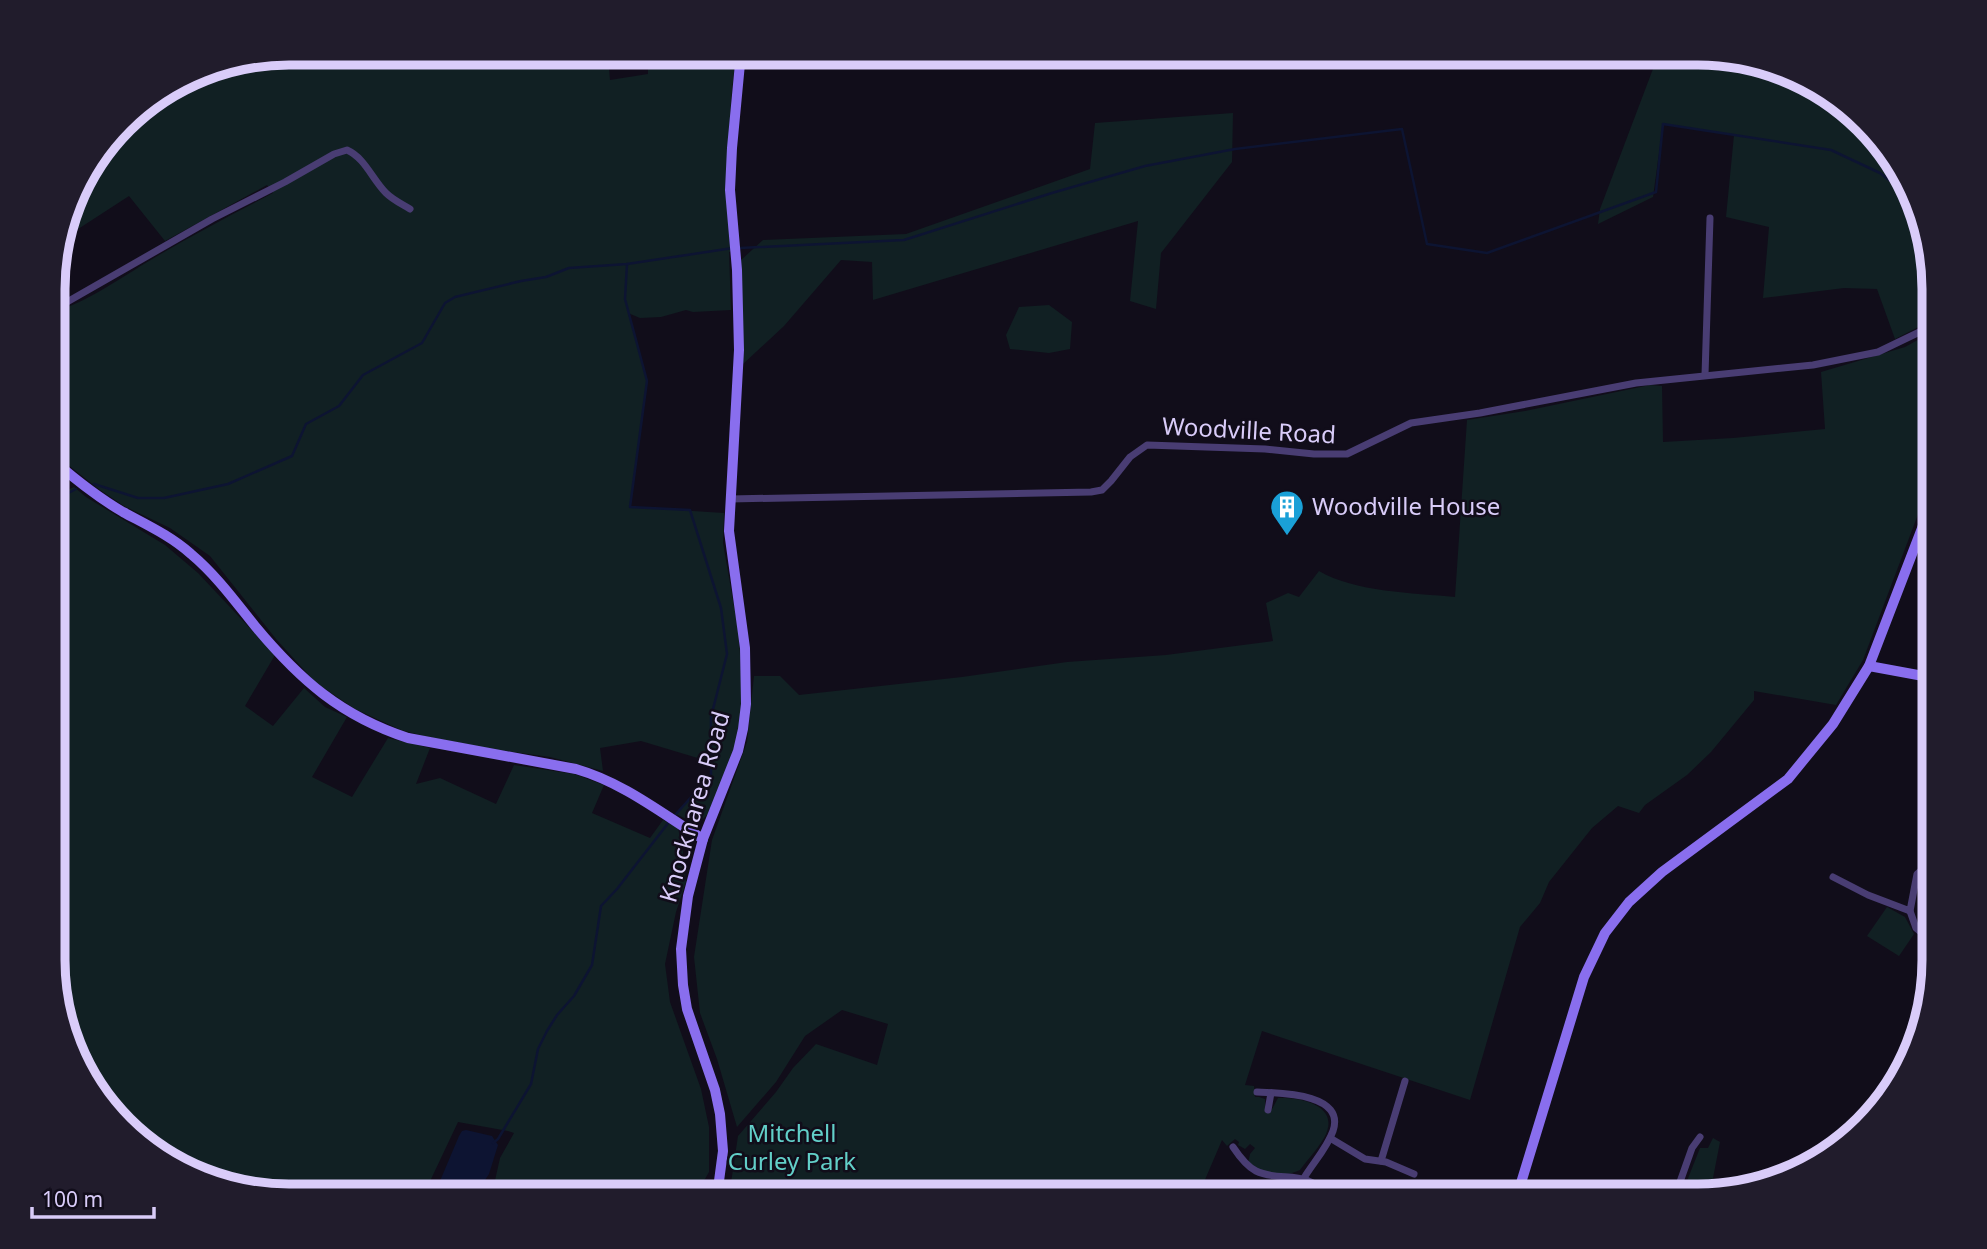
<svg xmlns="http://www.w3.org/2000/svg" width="1987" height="1249" viewBox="0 0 1987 1249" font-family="'Noto Sans',sans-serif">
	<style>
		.green { fill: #112023 }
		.water { fill: #0d1432 }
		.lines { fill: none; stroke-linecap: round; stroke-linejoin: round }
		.stream { stroke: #0d1432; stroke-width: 2.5 }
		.street { stroke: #493d73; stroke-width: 7 }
		.secondary { stroke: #896eee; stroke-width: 10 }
		.labels { text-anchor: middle; stroke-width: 5; stroke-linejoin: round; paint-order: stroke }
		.street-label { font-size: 24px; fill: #d9ccf9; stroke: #110d1a }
		.poi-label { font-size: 24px; fill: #d9ccf9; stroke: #110d1a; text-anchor: start }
		.park-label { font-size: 24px; fill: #62cfc8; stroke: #110d1a }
		.rim { fill: none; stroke: #d9ccf9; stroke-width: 9 }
	</style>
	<rect width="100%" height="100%" fill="#110d1a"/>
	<g class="green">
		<path d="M289,53H565V66L609,68L610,80L648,74V69L735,65C726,127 730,188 732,251L729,252L731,310L693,312L686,310L661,317L640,318L628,313L647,381L630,507L724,513L723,543L739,635L742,694L741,715L734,751L708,814L702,820L694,823L676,814L711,775V762L641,741L600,748L603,771L550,757L498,750L424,736L401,730L355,709L315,682L276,639L210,556L170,528L124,506L100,490L54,454V312C90,301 126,274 159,255C196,233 235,213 273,193L267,185L165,241L129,196L72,233L59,244L77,184L133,111L199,70Z"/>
		<path d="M1659,53H1699L1760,61L1829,92L1903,170L1934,273V319L1895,339L1877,289L1844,288L1763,298L1769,227L1726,217L1734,135L1663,124L1653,197L1598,224L1600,209Z"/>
		<path d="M1233,113L1232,162L1161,253L1156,309L1130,301L1138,221L873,300L872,262L841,260L784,326L742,365L741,260L763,240L906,234L1090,169L1095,123Z"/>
		<path d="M1049,305L1072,322L1070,349L1049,353L1010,349L1006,335L1019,307Z"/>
		<path d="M1934,331V472L1863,660L1836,705L1754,691V700L1711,752L1687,775L1645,805L1639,813L1618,806L1592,828L1549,882L1540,903L1520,927L1470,1100L1262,1031L1245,1085L1254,1086L1255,1097H1259L1265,1099V1110L1271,1111L1278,1098C1302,1097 1342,1106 1324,1138C1317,1150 1308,1159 1300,1170C1285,1178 1261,1174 1248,1163L1250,1154L1255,1148L1250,1144L1245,1149L1238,1145L1239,1142L1235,1139L1227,1146L1222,1140L1198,1196H729L738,1136L776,1092L793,1068L816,1044L877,1065L888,1024L842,1010L805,1036L776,1082L737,1127L717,1059L700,1013L694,957L712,840L747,742L754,676H780L799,695L962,677L1067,662L1166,655L1273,641L1266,603L1288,593L1299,597L1319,571C1354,592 1414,593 1455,597L1467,420L1525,411L1650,385L1662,386L1663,442L1733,438L1825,429L1821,372L1905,347Z"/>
		<path d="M74,487L86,497L165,545L198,573L275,655L245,706L273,726L304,688L325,707L347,717L312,777L352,797L388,738L430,748L416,784L440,778L496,804L514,765L574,774L604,785L592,813L650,838L663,820L678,828L683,852L686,882L676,912L665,964L670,1002L701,1089L709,1127V1172L705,1179L695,1186L696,1192L689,1193L657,1186L598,1184L521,1189L487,1193L494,1185L500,1158L514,1133L508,1131L458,1122L424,1194L396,1196H288L213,1184L158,1157L92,1091L54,991V496Z"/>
		<path d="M1887,907L1905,917L1914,934L1899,956L1867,936Z"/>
		<path d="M1713,1138L1720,1142L1713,1178L1724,1193L1713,1196H1681L1700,1148H1708Z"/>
	</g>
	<path class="water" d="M466,1130L492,1136L498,1145L489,1174L481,1186L477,1189L446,1192L437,1188L459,1136L462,1131Z"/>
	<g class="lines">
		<g class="stream">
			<path d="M740,248L904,240L1052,193L1145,166L1235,149L1402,129L1427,244L1487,253L1656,192L1663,124L1831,150L1880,173L1911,197"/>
			<path d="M627,264L625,299L647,381L630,507L690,510L721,608L727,654L711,717V775L676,814"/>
			<path d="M94,484L138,498H164L228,484L292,456L306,424L339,406L363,375L422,343L445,303L455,297L521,281L546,277L569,268L627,264L733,248"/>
			<path d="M55,500L76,489"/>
			<path d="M493,1143L498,1139L531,1084L538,1049L547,1031L557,1015L574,996L592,965L601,906L617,889L669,822"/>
		</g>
		<g class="street">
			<path d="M54,308L60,306L212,219L285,182L334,154L347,150C365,158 372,179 386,193C393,200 402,204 410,209"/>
			<path d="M1705,375L1710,218"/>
			<path d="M730,499L1091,492L1102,490L1111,481L1130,457L1147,445L1265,449L1314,454H1347L1411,423L1480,413L1636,383L1813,365L1878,352L1934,325"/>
			<path d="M1833,877L1868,895L1910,911L1917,874L1934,859"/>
			<path d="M1910,911L1916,928L1934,943"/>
			<path d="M1257,1092C1279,1093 1346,1093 1333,1131C1327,1148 1313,1163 1304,1178"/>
			<path d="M1268,1110L1271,1093"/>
			<path d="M1330,1138L1365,1159L1386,1162L1414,1174"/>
			<path d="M1233,1147C1239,1156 1246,1166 1256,1171C1280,1183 1309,1168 1325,1196"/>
			<path d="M1381,1161L1405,1081"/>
			<path d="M1675,1196L1692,1148L1700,1137"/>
		</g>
		<g class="secondary">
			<path d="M54,461C76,480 99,498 123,512C147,525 171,536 191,554C216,575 235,601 255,626C300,680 341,716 408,738L576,769C624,783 661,813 703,839"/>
			<path d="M1869,666L1934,678"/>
			<path d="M717,1196L723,1151L720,1114L715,1090L687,1009L683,985L681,949L688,896L703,839L738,751L743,729L746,704L745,648L729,531L739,350L737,270L730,190L732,148L741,53"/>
			<path d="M1517,1196L1584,977L1605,933L1629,902L1662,872L1788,779L1833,724L1869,666L1934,497"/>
		</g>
	</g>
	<defs>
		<g id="building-pin" transform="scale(1.75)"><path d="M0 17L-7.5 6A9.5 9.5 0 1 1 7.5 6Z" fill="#1aa0d7" stroke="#110d1a"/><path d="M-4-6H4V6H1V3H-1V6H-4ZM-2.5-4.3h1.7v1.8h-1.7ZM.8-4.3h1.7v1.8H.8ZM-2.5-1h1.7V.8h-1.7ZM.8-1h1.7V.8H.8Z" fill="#fff"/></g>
	</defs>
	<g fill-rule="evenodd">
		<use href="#building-pin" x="1287" y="507"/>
	</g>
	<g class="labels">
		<g class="street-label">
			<text transform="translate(1249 431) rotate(3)" y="8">Woodville Road</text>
			<text transform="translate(695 807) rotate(-74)" y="8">Knocknarea Road</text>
		</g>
		<g class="poi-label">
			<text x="1312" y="515">Woodville House</text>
		</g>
		<g class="park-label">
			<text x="792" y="1142">Mitchell<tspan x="792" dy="28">Curley Park</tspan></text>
		</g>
	</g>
	<path d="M0 0H1987V1249H0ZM289 65H1698A224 224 0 0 1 1922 289V960A224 224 0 0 1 1698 1184H289A224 224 0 0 1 65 960V289A224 224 0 0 1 289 65Z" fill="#211c2c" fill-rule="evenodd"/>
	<path class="rim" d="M289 65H1698A224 224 0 0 1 1922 289V960A224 224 0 0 1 1698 1184H289A224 224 0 0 1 65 960V289A224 224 0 0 1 289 65Z"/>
	<path d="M32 1207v10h122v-10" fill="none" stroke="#d9ccf9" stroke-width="3.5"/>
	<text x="42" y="1207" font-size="21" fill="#d9ccf9" stroke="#110d1a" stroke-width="5" paint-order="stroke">100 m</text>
</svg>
